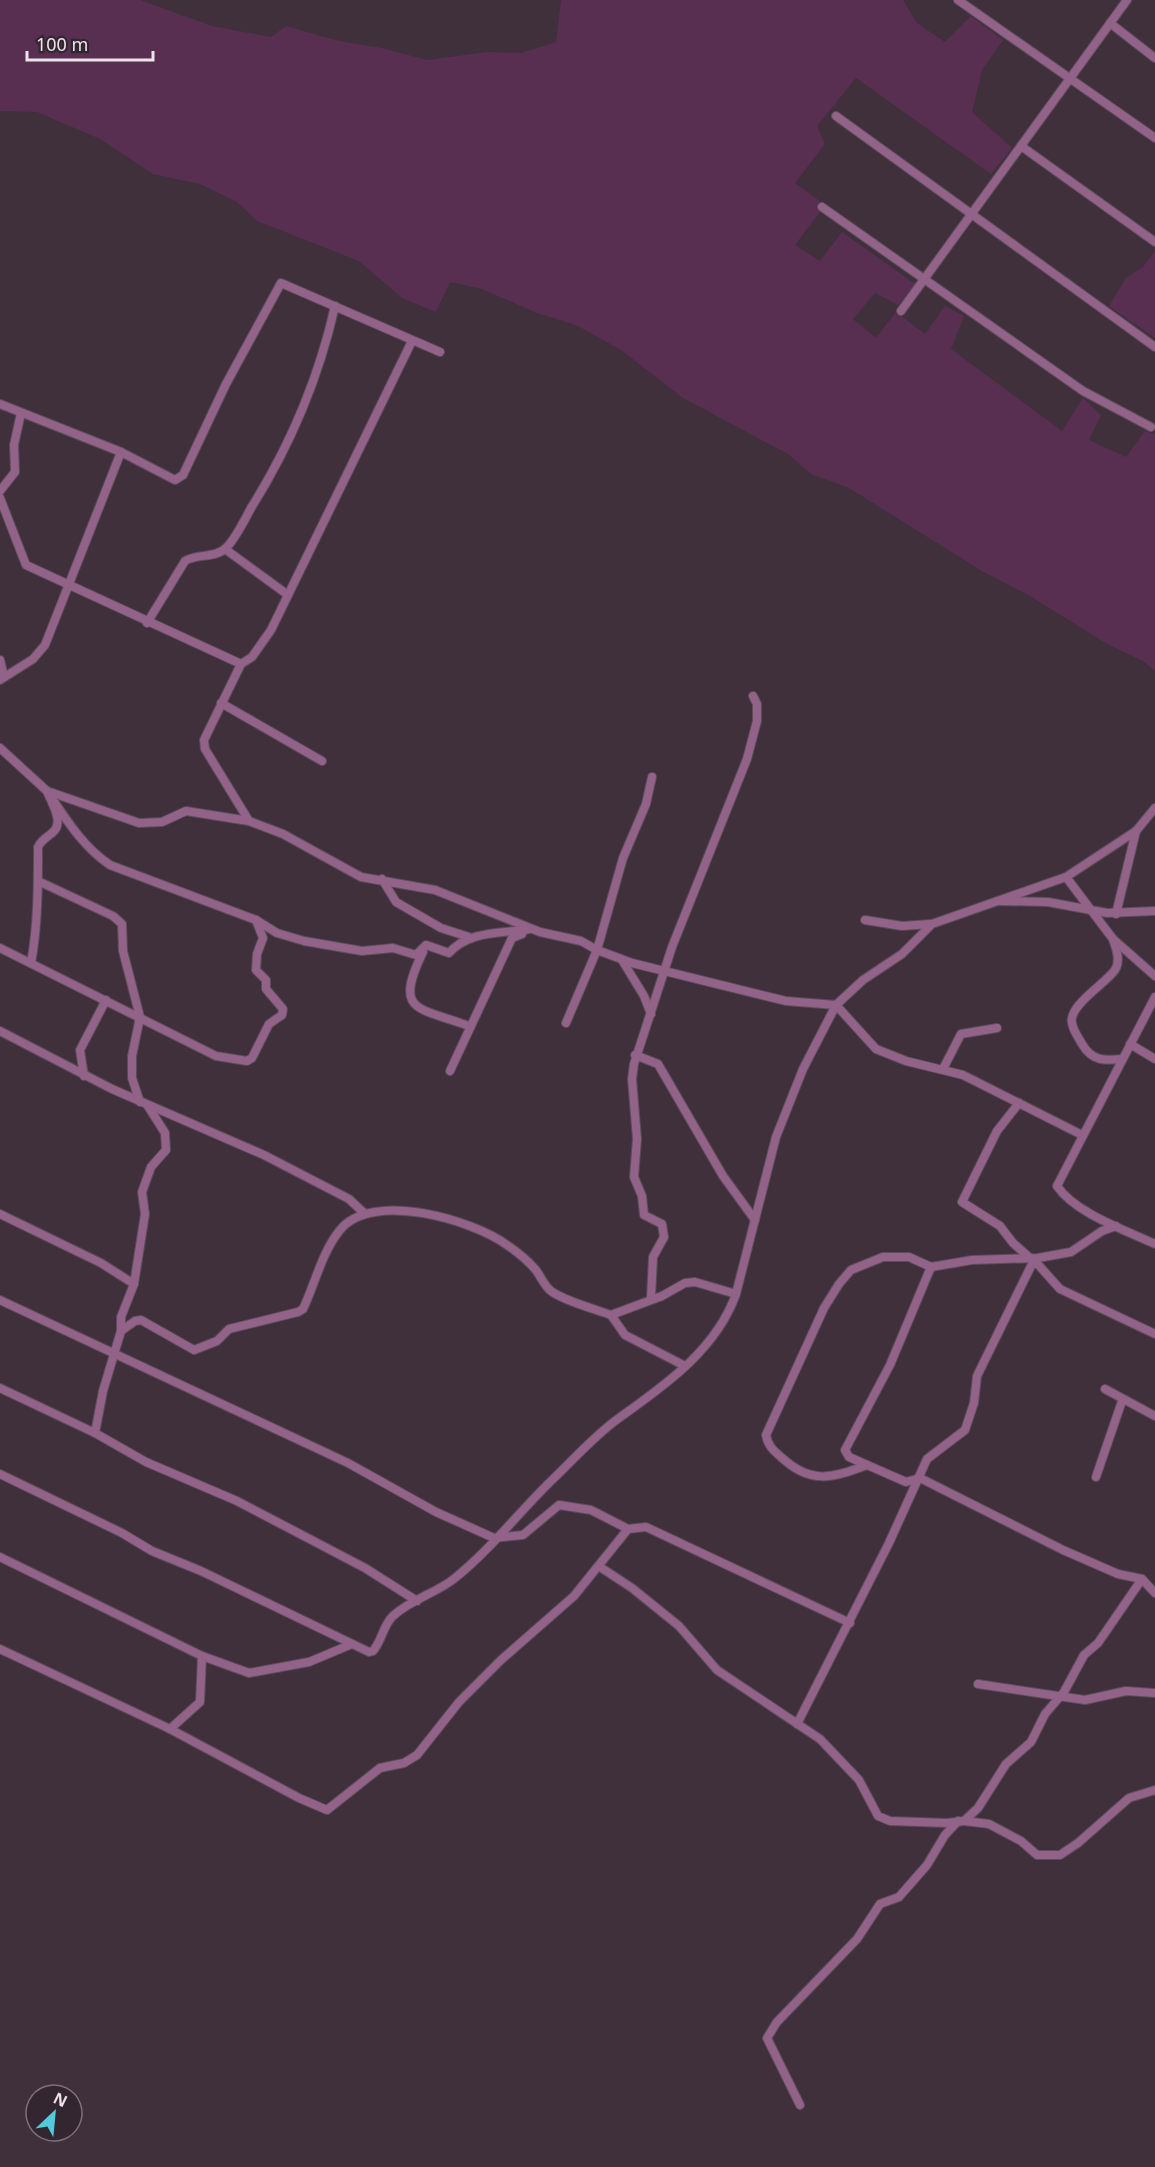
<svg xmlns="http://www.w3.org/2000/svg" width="1155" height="2167" viewBox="0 0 1155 2167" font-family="'Noto Sans',sans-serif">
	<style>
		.green { fill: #582f51 }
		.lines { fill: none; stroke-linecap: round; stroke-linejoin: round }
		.minor-casing { stroke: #5b4d58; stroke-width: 10 }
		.minor { stroke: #926289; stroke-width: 8 }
	</style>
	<rect width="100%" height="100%" fill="#3f303c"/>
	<g class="green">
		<path d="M0,0H140L212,26L271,37L286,26L339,41L382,48L427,60L487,52L521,53L556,42L561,0H903L917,23L945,42L971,16L1003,40L982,70L972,112L1012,148L991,174L856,78L817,126L825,144L795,183L825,205L795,245L820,261L842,232L915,284L898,305L875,293L853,319L876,338L896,312L925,334L945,306L964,316L951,349L1062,431L1083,398L1101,415L1089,440L1126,457L1145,431L1155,434V671L1143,661L1109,645L1030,596L982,571L849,488L811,474L788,454L683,398L621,350L576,325L537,313L482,289L450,282L436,312L402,298L359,261L257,221L237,202L200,184L153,174L100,139L37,112L0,111Z"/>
		<path d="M1155,251V338L1109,306L1126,278L1143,267Z"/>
	</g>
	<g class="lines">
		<g class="minor-casing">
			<g id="minor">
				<path d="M958,0L1155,138"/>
				<path d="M1110,23L1155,58"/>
				<path d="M836,116L1155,347"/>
				<path d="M1021,146L1155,242"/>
				<path d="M822,207L1083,391L1151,427"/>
				<path d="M901,311L1127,0"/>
				<path d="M0,404L121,452L175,480L183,475L226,384L281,283L440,352"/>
				<path d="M0,491L15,472L14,445L21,413"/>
				<path d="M0,498L26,565L241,664"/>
				<path d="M225,549L288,595"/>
				<path d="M147,623L185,561C197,553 216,559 227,547C237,536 244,521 251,508C290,446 319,377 335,306"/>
				<path d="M0,660L4,677"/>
				<path d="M0,680L33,659L45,645L121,452"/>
				<path d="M221,703L322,761"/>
				<path d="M0,748L47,791L139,823L162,822L186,811L249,821L283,834L361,877L435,890L540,932L581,941L597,950L632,963L786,1001L836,1005L876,1049L906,1061L963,1075L1082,1135"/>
				<path d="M249,821L205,749L204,740L241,664L252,657L271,630L412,341"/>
				<path d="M1066,877L1113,939L1155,976"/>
				<path d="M382,879L396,902L441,928L469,937"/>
				<path d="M38,881L113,916L122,924L123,951L140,1017L132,1056V1078L140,1102"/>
				<path d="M998,901L1048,902L1107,913L1155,911"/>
				<path d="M1116,914L1136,831"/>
				<path d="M865,920L902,926L931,924"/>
				<path d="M1113,939C1116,949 1121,960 1115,970C1105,984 1068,1006 1072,1023C1073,1031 1079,1038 1082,1044C1092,1061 1104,1061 1122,1059"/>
				<path d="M0,948L216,1056L247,1061L252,1058L269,1024L282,1015L283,1009L266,989V980L256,970L257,954L263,938L256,920"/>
				<path d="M423,952C393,1013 418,1007 469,1026"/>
				<path d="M622,960L644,996L651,1014"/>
				<path d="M31,963C38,925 38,887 38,847C41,840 46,838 52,833C65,823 52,804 47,791C66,819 82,846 110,865L256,920L277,933L304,941L362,951L393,948L416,955L426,945L449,953C469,930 501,934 530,929"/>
				<path d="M1155,997L1057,1186C1075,1213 1125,1230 1155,1244"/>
				<path d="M566,1023L597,950L623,858L646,804L652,777"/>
				<path d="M0,1031L112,1089L264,1155L349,1199L365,1214"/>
				<path d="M1130,1044L1155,1059"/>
				<path d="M635,1055L658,1064L723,1176L755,1220"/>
				<path d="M943,1069L961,1034L997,1028"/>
				<path d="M450,1071L512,938L522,934"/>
				<path d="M84,1076L80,1050L106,1000"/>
				<path d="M1019,1103L997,1131L962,1202L1000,1226L1013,1243L1030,1258"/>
				<path d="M0,1214L101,1263L134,1284L121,1317V1331L103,1391L95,1433"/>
				<path d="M931,1267L890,1365L845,1450L849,1457L906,1482L920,1478L1063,1550L1118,1574L1142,1579L1155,1593"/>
				<path d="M134,1284L145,1214L142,1192L151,1167L166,1150L165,1133L148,1106"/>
				<path d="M651,1298L653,1257L664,1237L662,1224L644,1215L642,1196L634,1177L637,1139L632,1079L634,1064L672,947L747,759L757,721V704L753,696"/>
				<path d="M0,1300L348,1463L436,1512L494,1538L523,1535L559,1505L591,1510L628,1529"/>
				<path d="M611,1315L625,1335L685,1366"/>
				<path d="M121,1331L135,1321L141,1320L194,1350L217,1341L229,1329L298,1312L303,1309C315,1284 322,1252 340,1230C372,1190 473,1220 507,1245C516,1251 527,1260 535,1269C541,1276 544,1286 551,1291C564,1301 595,1309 611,1315L662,1296L685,1283L695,1282L736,1294"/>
				<path d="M0,1388L95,1433L146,1462L237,1501L365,1568L417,1601"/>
				<path d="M1105,1389L1155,1416"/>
				<path d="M867,1465C832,1478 811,1485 781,1457C773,1450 768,1446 766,1435L824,1308L839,1284L851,1270L883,1257H909L931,1267L972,1260L1038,1258L1071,1252L1102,1231L1116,1226"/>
				<path d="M0,1474L122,1533L152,1551L201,1571L369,1652L373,1651C382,1641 383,1625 393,1616C411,1599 437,1593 455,1578C491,1549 519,1512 552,1480C573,1460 595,1435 619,1418C665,1385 716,1350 736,1294L776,1137L803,1069L836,1005L863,980L902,954L932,924L1066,877L1136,831L1155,808"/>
				<path d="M1096,1477L1122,1401"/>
				<path d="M0,1557L202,1656L249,1673L309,1662L352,1644"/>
				<path d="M600,1567L632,1588L679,1626L717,1670L820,1739L859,1780L878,1816L890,1821L947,1823L964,1821L978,1808L1006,1764L1031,1742L1045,1714L1064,1692L1084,1655L1098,1643L1142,1579"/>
				<path d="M0,1649L170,1729L299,1798L327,1810L380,1768L404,1763L417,1755L459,1702L501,1660L574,1596L628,1529L646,1527L850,1623"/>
				<path d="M978,1684L1085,1700L1126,1691L1155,1693"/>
				<path d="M797,1724L889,1543L927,1459L965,1430L974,1403L977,1376L1034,1260L1060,1289L1155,1334"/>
				<path d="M170,1729L200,1702L202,1656"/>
				<path d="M964,1821L989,1824L1021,1841L1037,1855H1060L1078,1843L1129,1798L1155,1790"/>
				<path d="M800,2105L767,2038L777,2022L857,1939L880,1904L899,1897L927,1865L945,1835L958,1821"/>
			</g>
		</g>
		<use href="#minor" class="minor"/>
	</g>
	<g transform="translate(54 2113) rotate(26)"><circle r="28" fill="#342631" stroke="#7e727b" stroke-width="1.5"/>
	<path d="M0-4.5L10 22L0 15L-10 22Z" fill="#53cadc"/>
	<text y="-9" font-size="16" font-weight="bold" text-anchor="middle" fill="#ede3eb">N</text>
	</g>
	<path d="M27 51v9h126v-9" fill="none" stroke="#ede3eb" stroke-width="3"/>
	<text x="36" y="51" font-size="18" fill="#ede3eb" stroke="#342631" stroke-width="4.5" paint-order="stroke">100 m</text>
</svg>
